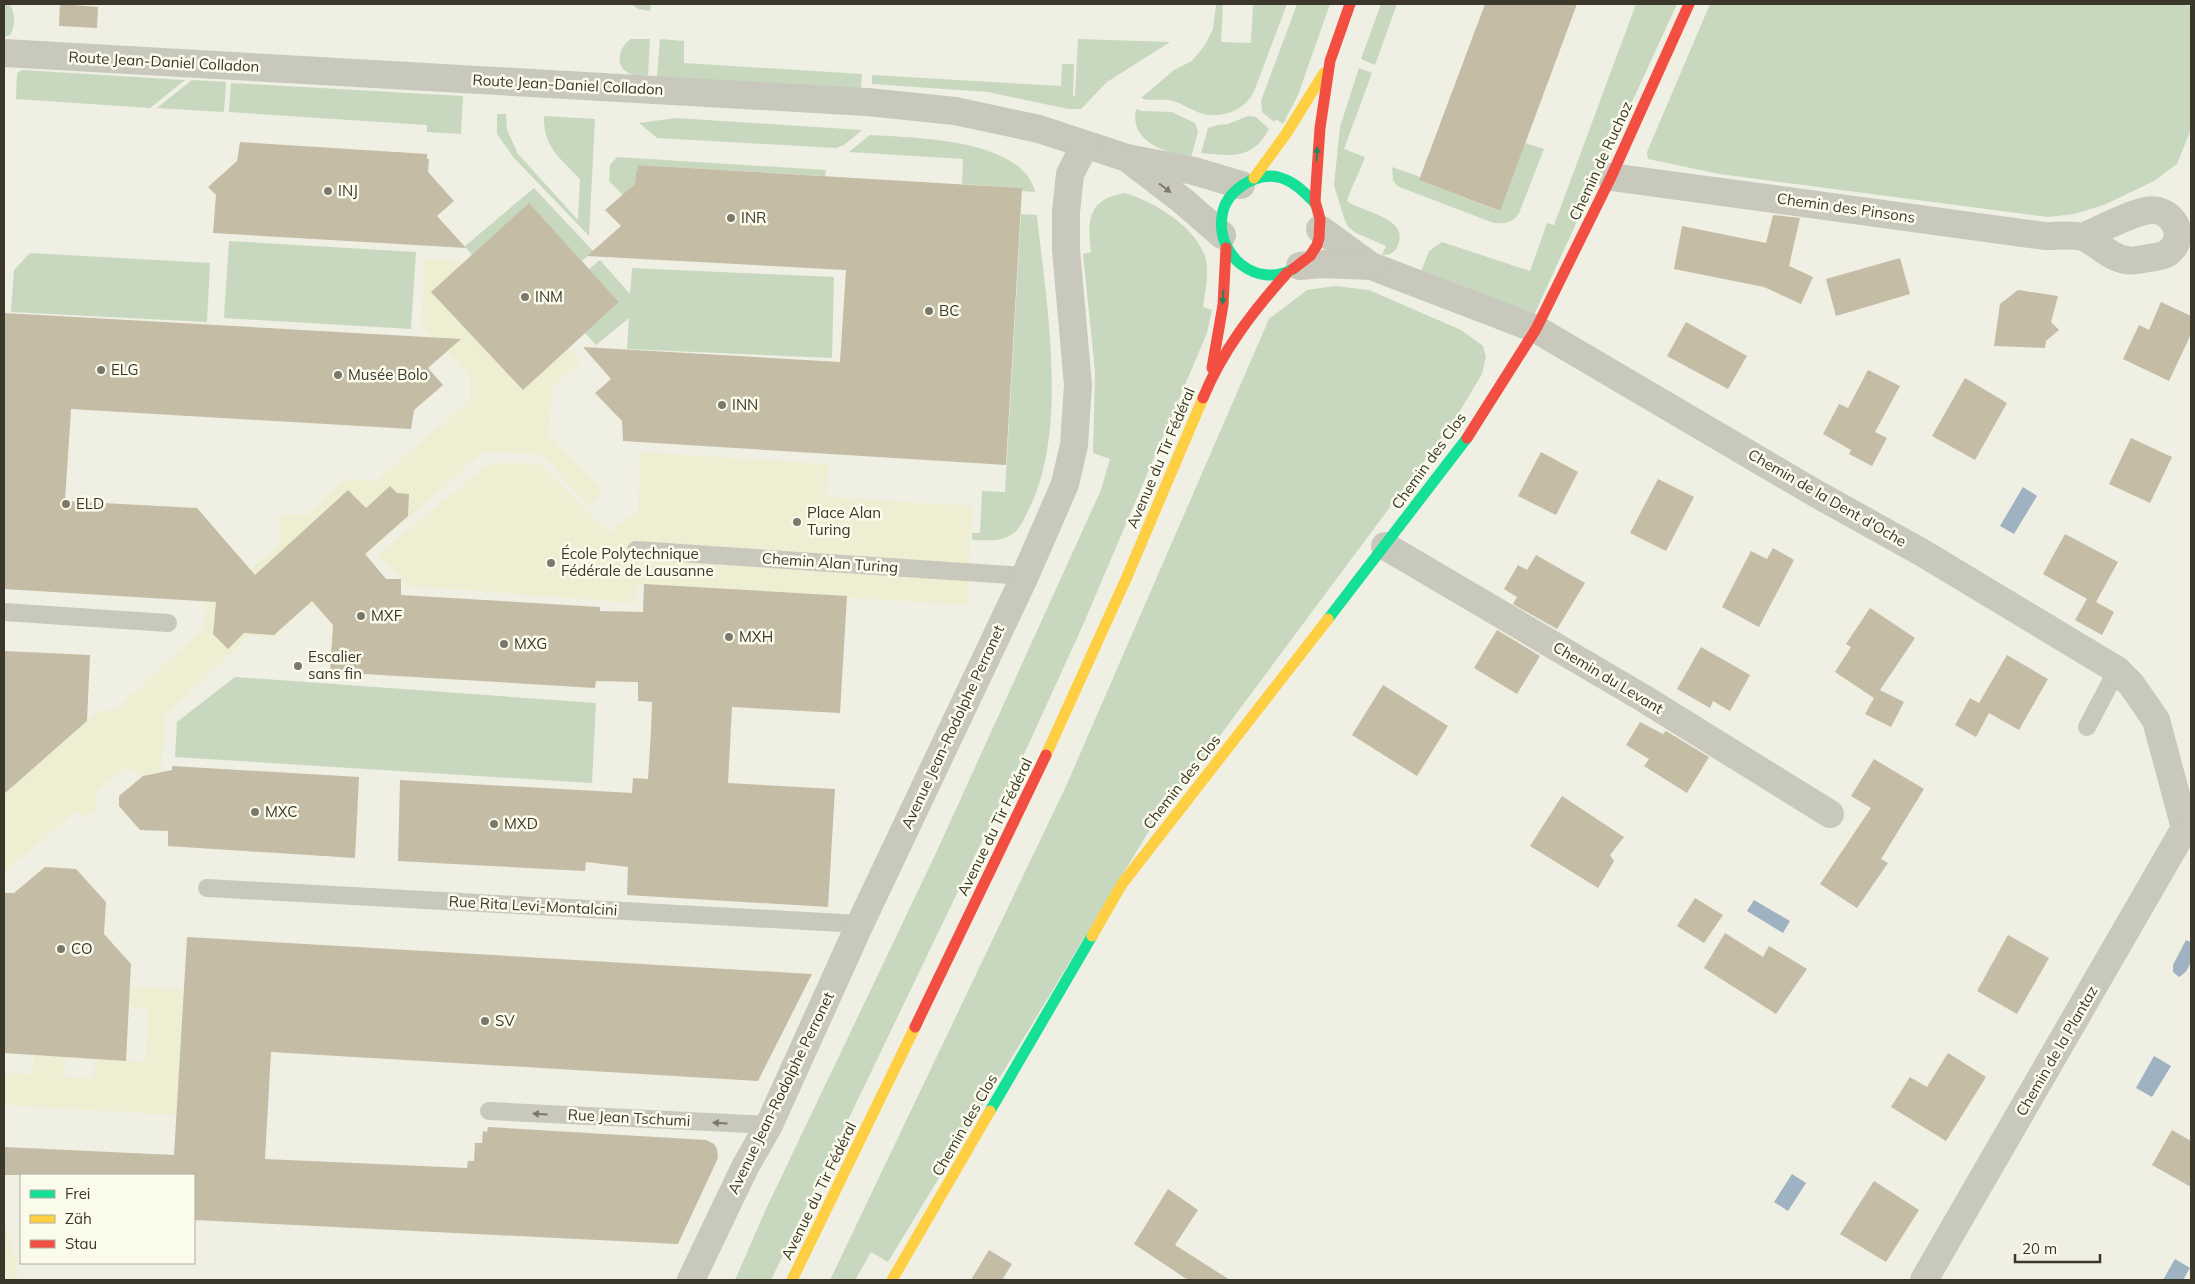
<svg xmlns="http://www.w3.org/2000/svg" width="2195" height="1284" viewBox="0 0 2195 1284" font-family="Mulish,sans-serif">
	<style>
		.green { fill: #c7d8be }
		.plaza { fill: #eeeed3 }
		.water { fill: #9eb2c2 }
		.building { fill: #c4bca5 }
		.lines { fill: none; stroke-linecap: round; stroke-linejoin: round }
		.lane { stroke: #c9c8bd; stroke-width: 18 }
		.street { stroke: #c9c8bd; stroke-width: 28 }
		.fast { stroke: #16e098; stroke-width: 11 }
		.slow { stroke: #ffcf43; stroke-width: 11 }
		.jam { stroke: #f24e42; stroke-width: 11 }
		.oneway { fill: #2a835c }
		.oneway2 { fill: #7b786c }
		.poi-dot { fill: #7a776b; stroke: #fbfbec; stroke-width: 2 }
		.labels { text-anchor: middle; stroke-width: 5; stroke-linejoin: round; paint-order: stroke }
		.street-label { font-size: 15px; fill: #3b372a; stroke: #fbfbec }
		.poi-label { font-size: 15px; fill: #3b372a; stroke: #fbfbec; text-anchor: start }
	</style>
	<rect width="100%" height="100%" fill="#efefe4"/>
	<g class="green">
		<path d="M4,4L10,5C16,14 15,26 10,35L4,37Z"/>
		<path d="M631,4H651L650,11L638,9Z"/>
		<path d="M1253,4H1287L1255,89C1247,110 1221,120 1200,113C1189,109 1179,101 1168,100C1159,98 1150,102 1141,98L1174,70L1192,61L1205,45L1213,29L1216,5H1223L1221,42L1251,43Z"/>
		<path d="M1297,4H1330L1298,95L1283,124L1276,119L1274,122L1262,112L1261,101Z"/>
		<path d="M1381,4H1397L1375,65L1361,59Z"/>
		<path d="M1636,4H1677L1534,315L1421,272L1429,251L1442,242L1530,271L1547,223L1554,225Z"/>
		<path d="M1710,4H2176L2191,6V129L2177,164L2154,181L2104,205L2074,214L2048,217L1719,174L1648,159L1647,152Z"/>
		<path d="M631,39H650L648,75C643,75 636,76 631,74C614,68 618,47 631,39Z"/>
		<path d="M660,39L684,41V63L862,74L861,88L657,77Z"/>
		<path d="M1078,39L1170,42L1107,82L1081,109H1068L988,92L872,84V75L1061,86L1062,64H1074L1073,96H1075Z"/>
		<path d="M1359,68L1372,73L1344,149L1365,157C1360,172 1352,185 1347,201C1360,212 1415,218 1396,249C1392,254 1388,255 1382,255L1386,246L1356,233L1348,227L1344,218L1334,185L1340,127Z"/>
		<path d="M22,70L185,80L150,108L16,99L17,73Z"/>
		<path d="M192,80L226,82L224,112L157,108Z"/>
		<path d="M231,83L463,96L461,134L427,132V125L229,112Z"/>
		<path d="M1136,109L1142,111L1172,112L1195,123L1198,131L1191,158C1165,152 1129,142 1136,109Z"/>
		<path d="M497,114H506L507,130L518,154L578,220L580,179C560,158 543,147 544,116L595,119L589,236L514,158L497,134Z"/>
		<path d="M1248,116L1256,117L1269,129C1253,160 1231,156 1201,153L1208,128L1217,125L1228,124Z"/>
		<path d="M676,118L862,130L844,145L836,148L657,138L639,123Z"/>
		<path d="M870,135C914,138 1022,138 1035,192L1022,191V188L962,184L963,159L849,152Z"/>
		<path d="M1525,143L1544,149L1519,213C1513,223 1502,225 1491,222L1397,186L1393,180L1392,167L1420,177L1419,180L1499,211Z"/>
		<path d="M617,157L826,170L825,176L639,165L638,171H636L635,184L623,195L609,181L610,165Z"/>
		<path d="M534,188L593,251L582,261L529,204L472,255L465,246Z"/>
		<path d="M1125,193C1155,202 1198,228 1206,260C1209,275 1205,292 1203,307L1212,310L1207,333L1083,625L1025,752L771,1280H735L766,1209L937,851L1101,490L1110,459L1093,453L1095,371L1083,254L1091,252C1087,220 1088,199 1125,193Z"/>
		<path d="M1021,214L1037,215C1046,303 1070,432 1027,513C1023,522 1019,531 1009,536C998,542 984,540 972,540V533H980L982,491L1005,492Z"/>
		<path d="M229,241L416,252L411,329L224,318Z"/>
		<path d="M30,253L210,263L207,322L11,312L14,270Z"/>
		<path d="M600,260L630,294L632,268L834,277L832,358L627,349L629,318L596,345L585,333L619,302L589,269Z"/>
		<path d="M1335,286L1369,290L1461,330L1483,346L1486,357L1482,374L1454,421L1149,831L888,1262L871,1252L855,1280H830L1067,784L1269,319L1307,290Z"/>
		<path d="M235,677L596,703L592,783L175,757L177,722Z"/>
	</g>
	<g class="plaza">
		<path d="M425,259L464,262L432,292L523,389L568,348L581,361L552,388L549,435L603,492L589,505L542,455L484,451L369,552L370,560L317,607L306,606L275,637L248,636L165,716L161,771L155,776H143L126,767L96,792V810L85,819L78,810L4,872V794L99,711L115,710L205,627L206,601L240,557L251,569L279,544L280,514L308,515L345,479L376,481L470,400V376L421,324Z"/>
		<path d="M640,452L828,464L826,497L972,506L967,605L636,585L634,603L410,586L377,555L490,463H540L608,533L638,511Z"/>
		<path d="M130,987L184,990L176,1115L4,1105V1073L33,1074L34,1056L65,1057L63,1077L94,1079L95,1059L145,1062L149,1009L129,1007Z"/>
		<path d="M4,1224L17,1261L16,1280H4Z"/>
	</g>
	<g class="water">
		<path d="M2023,487L2037,496L2014,534L2000,526Z"/>
		<path d="M1754,900L1790,921L1783,933L1747,911Z"/>
		<path d="M2186,940L2191,942C2191,957 2193,969 2179,977L2173,972V965Z"/>
		<path d="M2154,1056L2171,1066L2152,1097L2136,1088Z"/>
		<path d="M1792,1174L1806,1183L1788,1211L1774,1202Z"/>
		<path d="M2175,1259L2190,1268L2183,1280H2163Z"/>
	</g>
	<g class="building">
		<path d="M60,4L98,7L97,28L59,26Z"/>
		<path d="M1485,4H1577L1500,211L1419,180Z"/>
		<path d="M240,142L427,154V159H429L428,172L454,201L437,216L466,248L213,233L216,195L208,187L237,161Z"/>
		<path d="M638,165L1022,188L1006,465L623,441L622,421L595,393L611,379L583,347L840,362L846,270L587,256L621,226L605,210L635,184L636,171H638Z"/>
		<path d="M529,203L619,302L523,390L431,292Z"/>
		<path d="M1773,215L1800,218L1789,266L1813,277L1801,304L1764,287L1674,269L1682,226L1766,243Z"/>
		<path d="M1900,258L1910,294L1836,316L1826,279Z"/>
		<path d="M2018,290L2058,296L2051,322L2059,330L2046,341L2045,348L1994,346L2000,304Z"/>
		<path d="M2161,302L2191,316V334L2169,381L2123,359L2139,325L2149,330Z"/>
		<path d="M4,313L461,339L428,368L443,385L414,410L411,429L71,409L65,501L197,508L255,575L348,490L366,508L390,486L397,493L409,494L408,516L365,554L386,579H401V595L600,607V611L643,612L644,584L847,596L840,713L732,707L728,783L835,789L828,907L627,895L628,867L586,862L585,871L398,861L400,780L632,793L633,778L648,779L651,731L652,702L638,701V682L596,681L595,688L330,672L333,625L312,601L274,635L244,633L228,649L213,634L216,602L4,589Z"/>
		<path d="M1686,322L1747,356L1728,389L1667,356Z"/>
		<path d="M1868,370L1900,386L1875,432L1887,438L1872,466L1849,454L1851,450L1823,434L1839,404L1848,408Z"/>
		<path d="M1965,378L2007,403L1975,460L1932,436Z"/>
		<path d="M2131,438L2172,457L2150,503L2109,484Z"/>
		<path d="M1541,452L1578,472L1556,515L1518,496Z"/>
		<path d="M1658,479L1694,497L1666,551L1630,533Z"/>
		<path d="M2065,534L2118,562L2096,602L2114,612L2102,635L2075,620L2087,599L2043,574Z"/>
		<path d="M1773,548L1794,560L1759,627L1722,607L1751,551L1767,559Z"/>
		<path d="M1536,555L1585,583L1557,629L1513,604L1517,597L1504,589L1518,565L1527,570Z"/>
		<path d="M1870,608L1915,638L1880,690L1904,702L1891,727L1865,714L1874,698L1835,672L1851,647L1846,644Z"/>
		<path d="M1497,630L1540,656L1517,694L1474,668Z"/>
		<path d="M1701,647L1750,675L1730,711L1713,701L1710,708L1677,689Z"/>
		<path d="M4,651L90,655L87,721L4,794Z"/>
		<path d="M2007,655L2048,679L2019,730L1989,713L1976,737L1955,725L1970,698L1979,703Z"/>
		<path d="M1383,685L1448,726L1417,776L1352,735Z"/>
		<path d="M1640,722L1663,734L1666,731L1709,757L1687,793L1644,766L1649,759L1626,745Z"/>
		<path d="M1874,759L1924,789L1881,859L1888,863L1857,908L1820,884L1871,808L1851,796Z"/>
		<path d="M172,766L359,777L355,858L168,846V831L140,830L119,806V796L143,776L172,770Z"/>
		<path d="M1562,796L1624,837L1610,855L1614,861L1598,888L1530,846Z"/>
		<path d="M45,867L76,869L106,902L104,934L131,964L126,1061L4,1053V893H14Z"/>
		<path d="M1695,898L1723,915L1704,943L1677,926Z"/>
		<path d="M1725,933L1763,957L1769,946L1807,969L1776,1014L1704,968Z"/>
		<path d="M2008,935L2049,958L2017,1014L1977,991Z"/>
		<path d="M187,937L812,974L758,1081L271,1052L265,1159L467,1168L468,1161H474L475,1143H482L483,1131L487,1132L488,1127L706,1140L714,1144L717,1149L718,1158L678,1244L194,1220V1175H4V1147L174,1155Z"/>
		<path d="M1948,1053L1986,1077L1946,1141L1891,1107L1910,1077L1927,1087Z"/>
		<path d="M2172,1130L2191,1141V1187L2152,1165Z"/>
		<path d="M1874,1181L1919,1210L1886,1262L1840,1234Z"/>
		<path d="M1168,1189L1198,1210L1175,1245L1230,1280H1188L1134,1244Z"/>
		<path d="M989,1250L1012,1264L1002,1280H971Z"/>
	</g>
	<g class="lines">
		<g class="lane">
			<path d="M636,550L1025,576"/>
			<path d="M4,612L168,623"/>
			<path d="M2087,727L2117,670"/>
			<path d="M207,888L860,924"/>
			<path d="M489,1111L769,1125"/>
		</g>
		<g class="street">
			<path d="M4,53L867,102L955,111L1039,129L1127,158L1194,171L1241,185"/>
			<path d="M1132,162L1183,201L1222,235"/>
			<path d="M1611,177L2045,236C2056,236 2072,234 2083,237C2098,243 2110,258 2126,260C2133,262 2142,259 2149,258C2156,257 2165,256 2170,251C2189,234 2170,205 2145,211C2124,216 2102,229 2082,237"/>
			<path d="M1320,229L1371,266L1536,329L1815,493L1921,552L2117,670L2131,684L2156,720L2185,828"/>
			<path d="M1300,266L1322,264L1371,266"/>
			<path d="M1385,546L1643,698L1830,814"/>
			<path d="M691,1280L745,1167L769,1125L860,924L1025,576L1065,484L1074,445L1078,385L1066,250V212L1070,174L1085,145"/>
			<path d="M1924,1280L2185,828L2191,831"/>
		</g>
		<g class="fast">
			<path d="M1293,269C1257,289 1216,256 1222,216C1225,192 1254,172 1278,177C1294,181 1304,192 1315,203"/>
			<path d="M1328,619L1467,438"/>
			<path d="M990,1111L1092,936"/>
		</g>
		<g class="slow">
			<path d="M1254,178L1286,134L1324,73"/>
			<path d="M1046,755L1126,579L1203,398"/>
			<path d="M1092,936L1122,884L1328,619"/>
			<path d="M792,1280L915,1027"/>
			<path d="M892,1280L990,1111"/>
		</g>
		<g class="jam">
			<path d="M1293,269L1310,256L1317,245L1319,238L1320,219L1315,201L1320,128L1330,61L1350,4"/>
			<path d="M1212,368L1223,305L1226,248"/>
			<path d="M1203,398C1222,351 1254,310 1287,273"/>
			<path d="M1467,438L1536,329L1611,177L1689,4"/>
			<path d="M915,1027L1046,755"/>
		</g>
	</g>
	<defs><path id="oneway-solid" d="M-6-.8H1V-3.2L6.5 0L1 3.2V.8H-6Z" transform="scale(1.25)"/></defs>
	<g class="oneway">
		<use href="#oneway-solid" transform="translate(1317 154) rotate(-87)"/>
		<use href="#oneway-solid" transform="translate(1223 297) rotate(94)"/>
	</g>
	<g class="oneway2">
		<use href="#oneway-solid" transform="translate(1165 188) rotate(37)"/>
		<use href="#oneway-solid" transform="translate(540 1114) rotate(-177)"/>
		<use href="#oneway-solid" transform="translate(720 1123) rotate(-177)"/>
	</g>
	<g class="poi-dot">
		<circle cx="328" cy="191" r="5"/>
		<circle cx="731" cy="218" r="5"/>
		<circle cx="525" cy="297" r="5"/>
		<circle cx="929" cy="311" r="5"/>
		<circle cx="101" cy="370" r="5"/>
		<circle cx="338" cy="375" r="5"/>
		<circle cx="722" cy="405" r="5"/>
		<circle cx="66" cy="504" r="5"/>
		<circle cx="797" cy="522" r="5"/>
		<circle cx="551" cy="563" r="5"/>
		<circle cx="361" cy="616" r="5"/>
		<circle cx="729" cy="637" r="5"/>
		<circle cx="504" cy="644" r="5"/>
		<circle cx="298" cy="666" r="5"/>
		<circle cx="255" cy="812" r="5"/>
		<circle cx="494" cy="824" r="5"/>
		<circle cx="61" cy="949" r="5"/>
		<circle cx="485" cy="1021" r="5"/>
	</g>
	<g class="labels">
		<g class="street-label">
			<text transform="translate(164 62) rotate(3)" y="5">Route Jean-Daniel Colladon</text>
			<text transform="translate(568 85) rotate(3)" y="5">Route Jean-Daniel Colladon</text>
			<text transform="translate(1601 161) rotate(-65)" y="5">Chemin de Ruchoz</text>
			<text transform="translate(1846 208) rotate(8)" y="5">Chemin des Pinsons</text>
			<text transform="translate(1161 458) rotate(-67)" y="5">Avenue du Tir Fédéral</text>
			<text transform="translate(1429 461) rotate(-54)" y="5">Chemin des Clos</text>
			<text transform="translate(1827 498) rotate(30)" y="5">Chemin de la Dent d'Oche</text>
			<text transform="translate(830 563) rotate(4)" y="5">Chemin Alan Turing</text>
			<text transform="translate(1608 678) rotate(31)" y="5">Chemin du Levant</text>
			<text transform="translate(953 727) rotate(-65)" y="5">Avenue Jean-Rodolphe Perronet</text>
			<text transform="translate(1182 782) rotate(-52)" y="5">Chemin des Clos</text>
			<text transform="translate(995 827) rotate(-64)" y="5">Avenue du Tir Fédéral</text>
			<text transform="translate(533 906) rotate(3)" y="5">Rue Rita Levi-Montalcini</text>
			<text transform="translate(2057 1051) rotate(-60)" y="5">Chemin de la Plantaz</text>
			<text transform="translate(781 1093) rotate(-64)" y="5">Avenue Jean-Rodolphe Perronet</text>
			<text transform="translate(629 1118) rotate(3)" y="5">Rue Jean Tschumi</text>
			<text transform="translate(965 1125) rotate(-60)" y="5">Chemin des Clos</text>
			<text transform="translate(819 1191) rotate(-64)" y="5">Avenue du Tir Fédéral</text>
		</g>
		<g class="poi-label">
			<text x="338" y="196">INJ</text>
			<text x="741" y="223">INR</text>
			<text x="535" y="302">INM</text>
			<text x="939" y="316">BC</text>
			<text x="111" y="375">ELG</text>
			<text x="348" y="380">Musée Bolo</text>
			<text x="732" y="410">INN</text>
			<text x="76" y="509">ELD</text>
			<text x="807" y="518">Place Alan<tspan x="807" dy="17">Turing</tspan></text>
			<text x="561" y="559">École Polytechnique<tspan x="561" dy="17">Fédérale de Lausanne</tspan></text>
			<text x="371" y="621">MXF</text>
			<text x="739" y="642">MXH</text>
			<text x="514" y="649">MXG</text>
			<text x="308" y="662">Escalier<tspan x="308" dy="17">sans fin</tspan></text>
			<text x="265" y="817">MXC</text>
			<text x="504" y="829">MXD</text>
			<text x="71" y="954">CO</text>
			<text x="495" y="1026">SV</text>
		</g>
	</g>
	<rect width="2195" height="1284" fill="none" stroke="#3b372a" stroke-width="10"/>
	<rect x="20" y="1174" width="175" height="90" fill="#fbfbec" stroke="#aead9e"/>
	<rect x="30" y="1190" width="25" height="8" fill="#16e098" stroke="#aead9e"/>
	<text x="65" y="1199" font-size="15" fill="#3b372a">Frei</text>
	<rect x="30" y="1215" width="25" height="8" fill="#ffcf43" stroke="#aead9e"/>
	<text x="65" y="1224" font-size="15" fill="#3b372a">Zäh</text>
	<rect x="30" y="1240" width="25" height="8" fill="#f24e42" stroke="#aead9e"/>
	<text x="65" y="1249" font-size="15" fill="#3b372a">Stau</text>
	<path d="M2015 1254v8h85v-8" fill="none" stroke="#3b372a" stroke-width="2.5"/>
	<text x="2022" y="1254" font-size="15" fill="#3b372a" stroke="#fbfbec" stroke-width="4" paint-order="stroke">20 m</text>
</svg>
